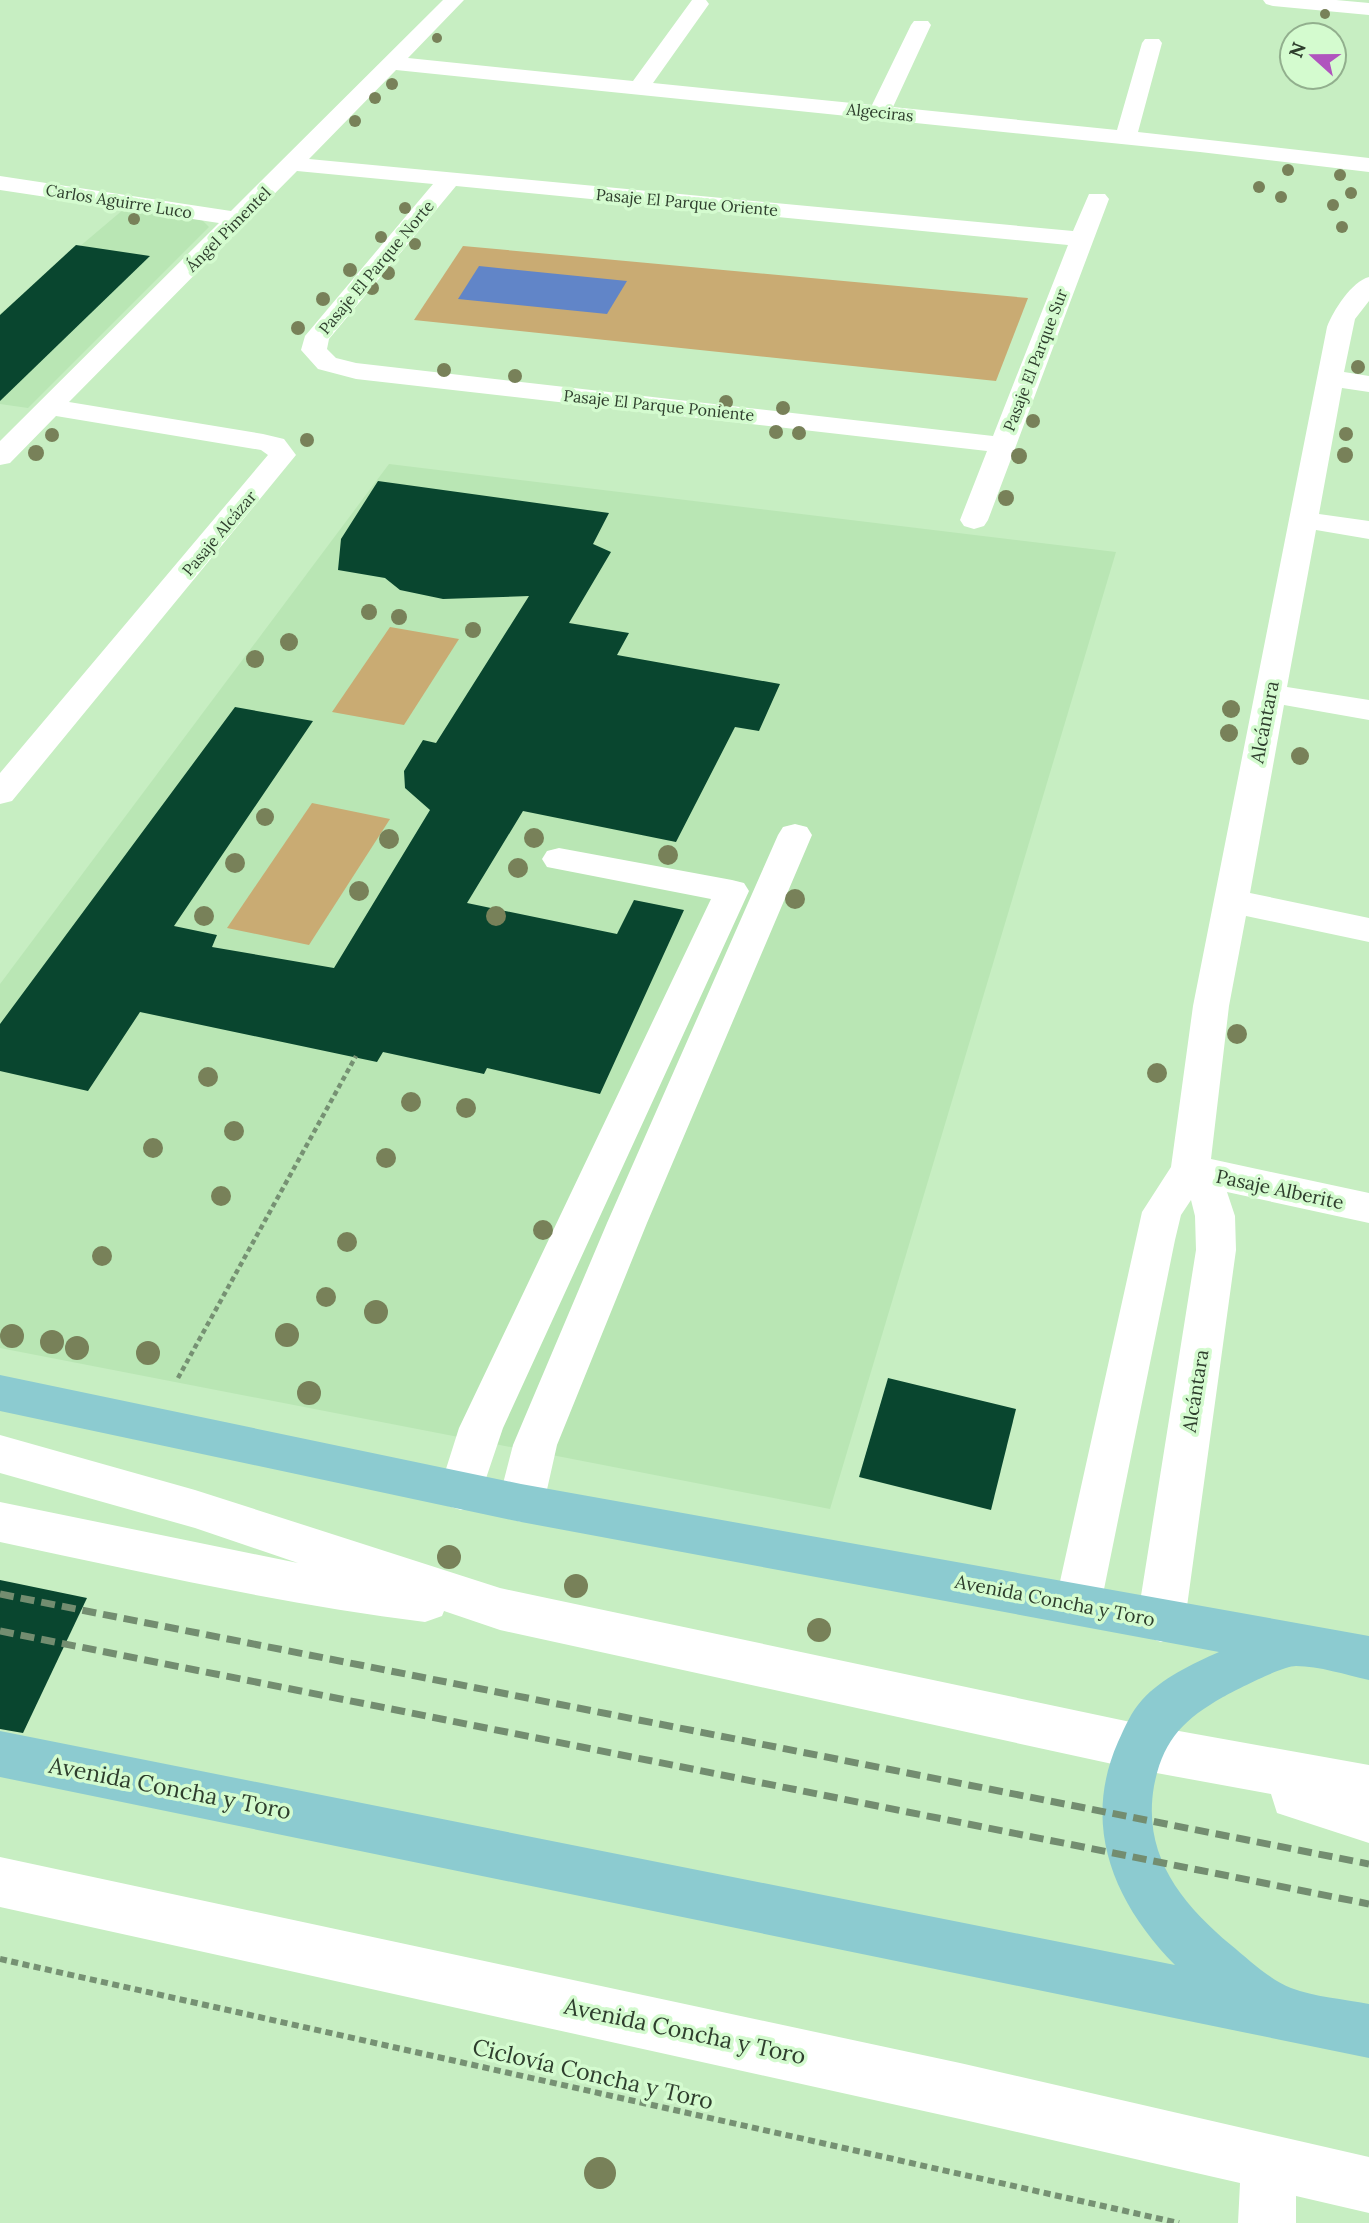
<svg xmlns="http://www.w3.org/2000/svg" width="1369" height="2223" viewBox="0 0 1369 2223" font-family="Lora,serif">
	<style>
		.built { fill: #b9e6b4 }
		.green { fill: #c9ab73 }
		.water { fill: #6185c8 }
		.building { fill: #09462f }
		.lines { fill: none; stroke-linecap: round; stroke-linejoin: round }
		.path-far1 { stroke: #769173; stroke-width: 4.5; stroke-dasharray: 5 3.5; stroke-linecap: butt }
		.path { stroke: #769173; stroke-width: 6; stroke-dasharray: 7 4.5; stroke-linecap: butt }
		.minor { fill: #fff; fill-rule: evenodd }
		.major { fill: #8ccbd0; fill-rule: evenodd }
		.rail { stroke: #738d70; stroke-width: 7; stroke-dasharray: 14 7; stroke-linecap: butt }
		.tree { fill: #788159 }
		.labels { text-anchor: middle; stroke-width: 7; stroke-linejoin: round; paint-order: stroke }
		.far-street-label { font-size: 16px; fill: #2e3e2d; stroke: #d4fbcf }
		.street-label { font-size: 19px; fill: #2e3e2d; stroke: #d4fbcf }
		.near-street-label { font-size: 23px; fill: #2e3e2d; stroke: #d4fbcf }
	</style>
	<rect width="100%" height="100%" fill="#c7eec2"/>
	<g class="built">
		<path d="M124,209L202,220L209,227L28,408L0,404V314Z"/>
		<path d="M389,464L1116,552L830,1509L0,1348V984Z"/>
	</g>
	<g class="green">
		<path d="M463,246L1028,298L996,381L414,320Z"/>
		<path d="M390,627L459,639L404,725L332,712Z"/>
		<path d="M312,803L390,819L309,945L227,928Z"/>
	</g>
	<path class="water" d="M479,266L627,281L607,314L458,299Z"/>
	<g class="building">
		<path d="M76,245L150,256L0,401V315Z"/>
		<path d="M378,481L609,513L593,544L611,552L569,623L629,633L617,655L780,684L759,731L735,727L676,842L523,811L467,903L617,934L634,900L684,910L600,1094L487,1068L484,1074L383,1052L377,1062L140,1012L88,1091L0,1071V1024L235,707L313,721L174,926L217,935L212,947L334,968L430,810L405,788L404,771L423,740L436,743L529,596L443,599L400,590L385,578L338,570L341,539Z"/>
		<path d="M888,1378L1016,1409L991,1510L859,1477Z"/>
		<path d="M0,1580L87,1598L23,1733L0,1729Z"/>
	</g>
	<g class="lines">
		<path class="path-far1" d="M178,1378L356,1056"/>
		<path class="path" d="M0,1959L1179,2223"/>
		<g class="minor">
			<path d="M443,0H464L408,58L633,81L692,0H706L709,4L653,83L872,105L911,25L914,21H928L931,25L893,107L1117,130L1142,43L1145,39H1159L1162,43L1138,132L1369,158V172L1200,152L396,70L309,159L1073,231L1089,194H1105L1109,199L988,520L984,526L974,529L964,526L960,520L987,451L356,379L318,369L301,350L305,336L433,184L297,171L69,402L263,434L284,439L296,455L12,801L0,804V773L268,455L261,450L56,416L10,463L0,465V441L219,223L0,190V176L231,211ZM456,186L1068,245L993,436L356,363L336,358L327,349L329,339Z"/>
			<path d="M1263,0H1336L1369,3V15L1273,6L1266,4Z"/>
			<path d="M1369,277V301L1355,319L1344,372L1369,376V392L1342,388L1319,514L1369,521V539L1316,530L1287,687L1369,700V720L1284,705L1250,893L1369,918V942L1246,916L1229,1006L1211,1159L1369,1193V1223L1227,1192L1235,1216L1236,1250L1185,1621L1178,1636L1161,1642L1144,1636L1137,1621L1196,1250L1195,1216L1191,1200L1181,1215L1175,1240L1101,1604L1095,1619L1078,1625L1061,1619L1055,1604L1142,1212L1171,1167L1193,1006L1327,327C1333,311 1352,281 1369,277Z"/>
			<path d="M795,824L807,827L812,835L647,1223L557,1445L544,1503L537,1517L521,1522L505,1517L498,1503L513,1445L607,1223L778,835L783,827Z"/>
			<path d="M559,848L732,880L744,883L749,891L503,1428L477,1505L461,1510L445,1505L439,1491L459,1428L711,899L547,867L542,859L547,851Z"/>
			<path d="M0,1435L195,1490L500,1588L1140,1724L1369,1765V1843L1277,1813L1271,1794L1140,1770L500,1630L444,1611L442,1616L425,1622C281,1604 141,1572 0,1542V1502L298,1563L195,1528L0,1473Z"/>
			<path d="M0,1857L960,2063L1369,2157V2213L1296,2196V2223H1238L1240,2183L960,2119L0,1907Z"/>
		</g>
		<path class="major" d="M0,1375L521,1484L1369,1636V1680C1346,1675 1319,1666 1296,1666C1282,1666 1236,1690 1223,1697C1183,1720 1163,1740 1154,1786C1142,1855 1181,1903 1231,1945C1248,1959 1270,1980 1291,1988C1314,1997 1344,1999 1369,2004V2058L0,1777V1731L1175,1965C1114,1903 1081,1826 1118,1742C1125,1727 1131,1712 1142,1700C1162,1678 1192,1664 1219,1652L521,1522L0,1411Z"/>
		<g class="rail">
			<path d="M0,1594L1369,1864"/>
			<path d="M0,1631L1369,1904"/>
		</g>
	</g>
	<g class="tree">
		<circle cx="1325" cy="14" r="5"/>
		<circle cx="437" cy="38" r="5"/>
		<circle cx="392" cy="84" r="6"/>
		<circle cx="375" cy="98" r="6"/>
		<circle cx="355" cy="121" r="6"/>
		<circle cx="1288" cy="170" r="6"/>
		<circle cx="1340" cy="175" r="6"/>
		<circle cx="1259" cy="187" r="6"/>
		<circle cx="1351" cy="193" r="6"/>
		<circle cx="1281" cy="197" r="6"/>
		<circle cx="1333" cy="205" r="6"/>
		<circle cx="405" cy="208" r="6"/>
		<circle cx="134" cy="219" r="6"/>
		<circle cx="1342" cy="227" r="6"/>
		<circle cx="381" cy="237" r="6"/>
		<circle cx="415" cy="244" r="6"/>
		<circle cx="350" cy="270" r="7"/>
		<circle cx="388" cy="273" r="7"/>
		<circle cx="372" cy="288" r="7"/>
		<circle cx="323" cy="299" r="7"/>
		<circle cx="298" cy="328" r="7"/>
		<circle cx="1358" cy="367" r="7"/>
		<circle cx="444" cy="370" r="7"/>
		<circle cx="515" cy="376" r="7"/>
		<circle cx="726" cy="402" r="7"/>
		<circle cx="783" cy="408" r="7"/>
		<circle cx="1033" cy="421" r="7"/>
		<circle cx="776" cy="432" r="7"/>
		<circle cx="799" cy="433" r="7"/>
		<circle cx="1346" cy="434" r="7"/>
		<circle cx="52" cy="435" r="7"/>
		<circle cx="307" cy="440" r="7"/>
		<circle cx="36" cy="453" r="8"/>
		<circle cx="1345" cy="455" r="8"/>
		<circle cx="1019" cy="456" r="8"/>
		<circle cx="1006" cy="498" r="8"/>
		<circle cx="369" cy="612" r="8"/>
		<circle cx="399" cy="617" r="8"/>
		<circle cx="473" cy="630" r="8"/>
		<circle cx="289" cy="642" r="9"/>
		<circle cx="255" cy="659" r="9"/>
		<circle cx="1231" cy="709" r="9"/>
		<circle cx="1229" cy="733" r="9"/>
		<circle cx="1300" cy="756" r="9"/>
		<circle cx="265" cy="817" r="9"/>
		<circle cx="534" cy="838" r="10"/>
		<circle cx="389" cy="839" r="10"/>
		<circle cx="668" cy="855" r="10"/>
		<circle cx="235" cy="863" r="10"/>
		<circle cx="518" cy="868" r="10"/>
		<circle cx="359" cy="891" r="10"/>
		<circle cx="795" cy="899" r="10"/>
		<circle cx="204" cy="916" r="10"/>
		<circle cx="496" cy="916" r="10"/>
		<circle cx="1237" cy="1034" r="10"/>
		<circle cx="1157" cy="1073" r="10"/>
		<circle cx="208" cy="1077" r="10"/>
		<circle cx="411" cy="1102" r="10"/>
		<circle cx="466" cy="1108" r="10"/>
		<circle cx="234" cy="1131" r="10"/>
		<circle cx="153" cy="1148" r="10"/>
		<circle cx="386" cy="1158" r="10"/>
		<circle cx="221" cy="1196" r="10"/>
		<circle cx="543" cy="1230" r="10"/>
		<circle cx="347" cy="1242" r="10"/>
		<circle cx="102" cy="1256" r="10"/>
		<circle cx="326" cy="1297" r="10"/>
		<circle cx="376" cy="1312" r="12"/>
		<circle cx="287" cy="1335" r="12"/>
		<circle cx="12" cy="1336" r="12"/>
		<circle cx="52" cy="1342" r="12"/>
		<circle cx="77" cy="1348" r="12"/>
		<circle cx="148" cy="1353" r="12"/>
		<circle cx="309" cy="1393" r="12"/>
		<circle cx="449" cy="1557" r="12"/>
		<circle cx="576" cy="1586" r="12"/>
		<circle cx="819" cy="1630" r="12"/>
		<circle cx="600" cy="2173" r="16"/>
	</g>
	<g class="labels">
		<g class="far-street-label">
			<text transform="translate(880 112) rotate(6)" y="6">Algeciras</text>
			<text transform="translate(119 201) rotate(9)" y="6">Carlos Aguirre Luco</text>
			<text transform="translate(687 202) rotate(5)" y="6">Pasaje El Parque Oriente</text>
			<text transform="translate(228 229) rotate(-45)" y="6">Ángel Pimentel</text>
			<text transform="translate(376 267) rotate(-50)" y="6">Pasaje El Parque Norte</text>
			<text transform="translate(1035 360) rotate(-69)" y="6">Pasaje El Parque Sur</text>
			<text transform="translate(659 405) rotate(6)" y="6">Pasaje El Parque Poniente</text>
			<text transform="translate(219 533) rotate(-50)" y="6">Pasaje Alcázar</text>
		</g>
		<g class="street-label">
			<text transform="translate(1264 722) rotate(-79)" y="7">Alcántara</text>
			<text transform="translate(1280 1189) rotate(12)" y="7">Pasaje Alberite</text>
			<text transform="translate(1195 1391) rotate(-81)" y="7">Alcántara</text>
			<text transform="translate(1055 1600) rotate(11)" y="7">Avenida Concha y Toro</text>
		</g>
		<g class="near-street-label">
			<text transform="translate(170 1788) rotate(11)" y="8">Avenida Concha y Toro</text>
			<text transform="translate(685 2031) rotate(12)" y="8">Avenida Concha y Toro</text>
			<text transform="translate(593 2074) rotate(13)" y="8">Ciclovía Concha y Toro</text>
		</g>
	</g>
	<g transform="translate(1313 56) rotate(291)"><circle r="33" fill="#d4fbcf" stroke="#92af8e" stroke-width="2"/>
	<path d="M0-5L12 26L0 18L-12 26Z" fill="#b054be"/>
	<text y="-10" font-size="19" font-weight="bold" text-anchor="middle" fill="#2e3e2d">N</text>
	</g>
</svg>
